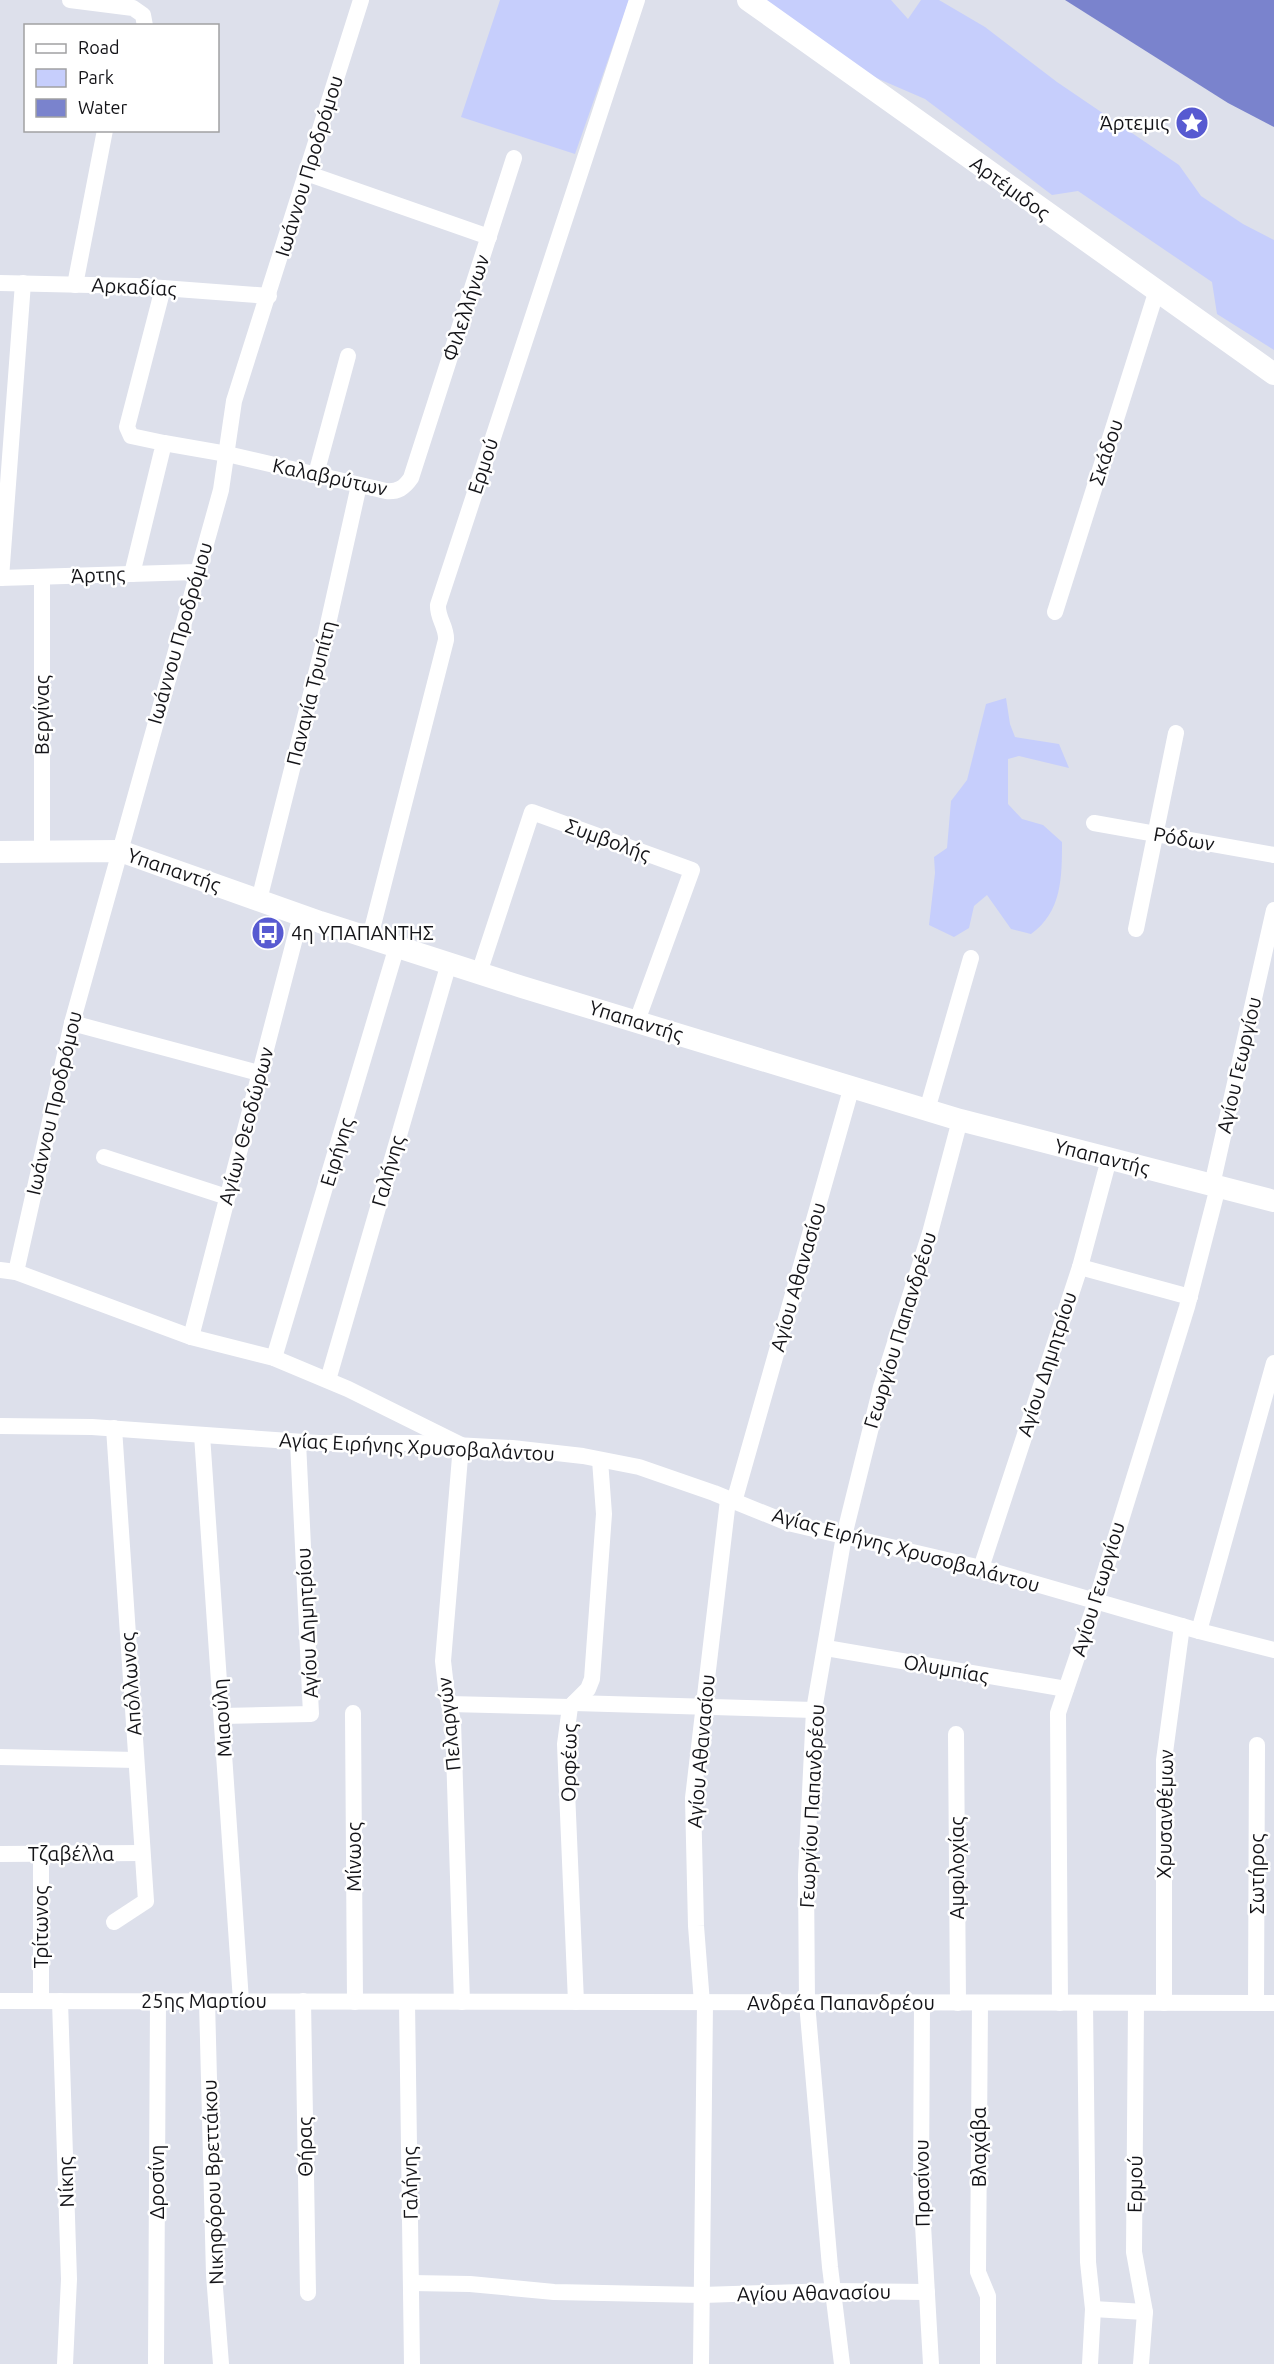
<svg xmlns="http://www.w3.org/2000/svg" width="1274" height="2364" viewBox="0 0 1274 2364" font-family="Ubuntu,sans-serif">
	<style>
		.green { fill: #c6cefc }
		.water { fill: #7a83cd }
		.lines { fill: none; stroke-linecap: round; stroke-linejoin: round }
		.street { stroke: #fff; stroke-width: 16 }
		.secondary { stroke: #fff; stroke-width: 22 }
		.labels { text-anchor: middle; stroke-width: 5; stroke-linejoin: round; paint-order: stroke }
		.poi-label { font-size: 20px; fill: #141418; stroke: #fff; text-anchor: end }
		.street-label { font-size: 20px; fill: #141418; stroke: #fff }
	</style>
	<rect width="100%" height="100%" fill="#dde0eb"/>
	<g class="green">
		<path d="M500,0H629L575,154L461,117Z"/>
		<path d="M759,0H891L908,19L921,0H939L985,27L1057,82L1179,165L1201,196L1243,224L1274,240V350L1217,314L1212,282L1078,191L1052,195L925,99L851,67Z"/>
		<path d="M1006,698L1010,724L1015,737L1059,744L1069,768L1019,756L1008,759V804L1022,819L1043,825L1062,842C1062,877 1062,912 1031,934L1011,929L987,895L974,906L969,928L954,937L929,925L935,873L934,857L947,848L951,801L967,780L986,704Z"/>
	</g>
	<path class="water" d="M1065,0H1274V127L1228,103Z"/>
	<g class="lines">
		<g class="street">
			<path d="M70,0L133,8L143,15L145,26"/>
			<path d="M306,173L489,237"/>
			<path d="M0,283L136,286L269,296"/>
			<path d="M75,285L105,130"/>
			<path d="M164,443L227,454L386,491C398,492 404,488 411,478L514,158"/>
			<path d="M316,474L348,356"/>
			<path d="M132,574L164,443L131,436L127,427L163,288"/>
			<path d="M0,578L196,572"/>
			<path d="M1,578L23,283"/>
			<path d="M42,578V852"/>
			<path d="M1055,612L1156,293"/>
			<path d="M1094,823L1274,855"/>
			<path d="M259,900L324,642L359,485"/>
			<path d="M1136,929L1176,733"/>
			<path d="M370,937L446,640C447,627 437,618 438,605L637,0"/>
			<path d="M479,973L532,812L692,870L637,1021"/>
			<path d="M72,1023L259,1073"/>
			<path d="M927,1110L971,958"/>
			<path d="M104,1157L227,1197"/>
			<path d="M1212,1185L1274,910"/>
			<path d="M1080,1267L1190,1297"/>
			<path d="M0,1270L16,1272L191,1337L274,1358L348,1389L461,1445L443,1661L447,1696L453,1721L462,2002"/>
			<path d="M16,1272L72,1023L221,490L234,401L361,0"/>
			<path d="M191,1337L301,915"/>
			<path d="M274,1358L397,946"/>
			<path d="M328,1380L449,963"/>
			<path d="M0,1426L92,1427L318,1443H419L512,1448L583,1456L639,1467L714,1493L788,1523L981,1568L1199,1631L1274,1650"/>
			<path d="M114,1428L146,1901L114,1922"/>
			<path d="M202,1435L241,2001"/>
			<path d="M734,1502L852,1086"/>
			<path d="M981,1568L1080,1267L1109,1159"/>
			<path d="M1199,1631L1274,1363"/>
			<path d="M826,1648L1066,1689"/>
			<path d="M574,1703L814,1710"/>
			<path d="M449,1704L570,1707"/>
			<path d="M353,1713L355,2002"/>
			<path d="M222,1716L311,1714L298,1442"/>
			<path d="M956,1734L958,2003"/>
			<path d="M0,1757L136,1760"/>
			<path d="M0,1854L142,1853"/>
			<path d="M41,1854V2001"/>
			<path d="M0,2001L1274,2003"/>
			<path d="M60,2001L69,2279L65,2364"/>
			<path d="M207,2001L214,2275L221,2364"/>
			<path d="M303,2001L308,2293"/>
			<path d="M407,2002L412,2364"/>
			<path d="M576,2002L565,1744L570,1707L588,1689L592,1679L604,1514L600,1460"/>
			<path d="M702,2003L696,1926L693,1798L728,1500"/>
			<path d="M922,2003L921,2190L931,2364"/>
			<path d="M980,2003L978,2272L988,2296V2364"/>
			<path d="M1060,2003L1058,1713L1096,1601L1187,1307L1218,1187"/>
			<path d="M1085,2003L1088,2262L1093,2309L1090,2364"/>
			<path d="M1136,2003L1134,2252L1145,2312L1141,2364"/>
			<path d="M1164,2003V1760L1182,1626"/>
			<path d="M1256,2003L1257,1745"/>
			<path d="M411,2283L470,2284L554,2292L702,2295L833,2291L927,2292"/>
			<path d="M1093,2309L1145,2312"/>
			<path d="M156,2364L158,2000"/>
			<path d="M701,2364L705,2003"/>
			<path d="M842,2364L830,2267L807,2003L806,1875L814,1710L844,1536L881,1387L930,1233L960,1120"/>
		</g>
		<g class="secondary">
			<path d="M748,0L1274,374"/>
			<path d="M0,852L120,851L320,922L522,987L960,1120L1274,1201"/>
		</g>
	</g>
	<defs>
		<g id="sight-disc" transform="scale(1.725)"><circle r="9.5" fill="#575ad1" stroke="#fff"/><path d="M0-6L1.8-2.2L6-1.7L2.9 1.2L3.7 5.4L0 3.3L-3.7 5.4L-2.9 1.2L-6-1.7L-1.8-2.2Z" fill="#fff"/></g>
		<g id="bus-disc" transform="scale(1.725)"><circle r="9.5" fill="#575ad1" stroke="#fff"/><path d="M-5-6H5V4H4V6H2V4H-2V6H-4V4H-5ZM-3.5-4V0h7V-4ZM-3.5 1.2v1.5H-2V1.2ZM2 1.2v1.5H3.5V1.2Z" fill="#fff"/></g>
	</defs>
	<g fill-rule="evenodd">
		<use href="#sight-disc" x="1192" y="123"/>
		<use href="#bus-disc" x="268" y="933"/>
	</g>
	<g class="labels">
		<g class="poi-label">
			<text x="1169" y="130">Άρτεμις</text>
			<text x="291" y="940" text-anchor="start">4η ΥΠΑΠΑΝΤΗΣ</text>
		</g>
		<g class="street-label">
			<text transform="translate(309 166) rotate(-73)" y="7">Ιωάννου Προδρόμου</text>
			<text transform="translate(1010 188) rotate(36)" y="7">Αρτέμιδος</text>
			<text transform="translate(134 287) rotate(3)" y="7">Αρκαδίας</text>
			<text transform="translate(466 308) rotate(-72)" y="7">Φιλελλήνων</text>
			<text transform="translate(1106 452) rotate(-72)" y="7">Σκάδου</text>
			<text transform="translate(483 466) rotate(-72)" y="7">Ερμού</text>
			<text transform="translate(330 477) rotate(12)" y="7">Καλαβρύτων</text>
			<text transform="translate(98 575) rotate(-2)" y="7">Άρτης</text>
			<text transform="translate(180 633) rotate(-74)" y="7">Ιωάννου Προδρόμου</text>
			<text transform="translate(311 693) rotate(-76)" y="7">Παναγία Τρυπίτη</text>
			<text transform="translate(42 715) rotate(-90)" y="7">Βεργίνας</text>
			<text transform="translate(1184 839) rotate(10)" y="7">Ρόδων</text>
			<text transform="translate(608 840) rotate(20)" y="7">Συμβολής</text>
			<text transform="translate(174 870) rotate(19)" y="7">Υπαπαντής</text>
			<text transform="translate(636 1021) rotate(17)" y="7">Υπαπαντής</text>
			<text transform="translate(1239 1065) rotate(-77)" y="7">Αγίου Γεωργίου</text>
			<text transform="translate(54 1103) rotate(-77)" y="7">Ιωάννου Προδρόμου</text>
			<text transform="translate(246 1126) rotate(-75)" y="7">Αγίων Θεοδώρων</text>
			<text transform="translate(337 1152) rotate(-73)" y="7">Ειρήνης</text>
			<text transform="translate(1102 1157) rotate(14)" y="7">Υπαπαντής</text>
			<text transform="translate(388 1171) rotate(-74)" y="7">Γαλήνης</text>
			<text transform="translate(798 1277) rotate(-74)" y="7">Αγίου Αθανασίου</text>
			<text transform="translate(900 1330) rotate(-73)" y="7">Γεωργίου Παπανδρέου</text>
			<text transform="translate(1047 1364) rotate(-72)" y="7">Αγίου Δημητρίου</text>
			<text transform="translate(417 1447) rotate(3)" y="7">Αγίας Ειρήνης Χρυσοβαλάντου</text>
			<text transform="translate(906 1550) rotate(15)" y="7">Αγίας Ειρήνης Χρυσοβαλάντου</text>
			<text transform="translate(1098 1589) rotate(-73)" y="7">Αγίου Γεωργίου</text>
			<text transform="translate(307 1623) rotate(-93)" y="7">Αγίου Δημητρίου</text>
			<text transform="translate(946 1669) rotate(10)" y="7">Ολυμπίας</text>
			<text transform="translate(131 1684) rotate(-94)" y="7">Απόλλωνος</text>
			<text transform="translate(222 1718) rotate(-94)" y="7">Μιαούλη</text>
			<text transform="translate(449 1724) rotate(-96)" y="7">Πελαργών</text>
			<text transform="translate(701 1751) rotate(-85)" y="7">Αγίου Αθανασίου</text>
			<text transform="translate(569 1763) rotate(-89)" y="7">Ορφέως</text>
			<text transform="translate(812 1806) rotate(-87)" y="7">Γεωργίου Παπανδρέου</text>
			<text transform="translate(1165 1814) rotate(-89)" y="7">Χρυσανθέμων</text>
			<text x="71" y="1861">Τζαβέλλα</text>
			<text transform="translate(354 1857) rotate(-90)" y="7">Μίνωος</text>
			<text transform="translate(957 1868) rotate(-90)" y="7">Αμφιλοχίας</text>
			<text transform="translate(1257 1874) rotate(-90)" y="7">Σωτήρος</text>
			<text transform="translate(41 1927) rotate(-90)" y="7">Τρίτωνος</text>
			<text x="204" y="2008">25ης Μαρτίου</text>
			<text x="841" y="2010">Ανδρέα Παπανδρέου</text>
			<text transform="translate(305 2147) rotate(-91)" y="7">Θήρας</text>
			<text transform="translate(979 2147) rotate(-90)" y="7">Βλαχάβα</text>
			<text transform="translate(66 2182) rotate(-92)" y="7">Νίκης</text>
			<text transform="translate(157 2182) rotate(-90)" y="7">Δροσίνη</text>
			<text transform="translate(213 2182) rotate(-92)" y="7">Νικηφόρου Βρεττάκου</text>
			<text transform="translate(410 2183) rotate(-91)" y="7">Γαλήνης</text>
			<text transform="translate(922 2183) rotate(-91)" y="7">Πρασίνου</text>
			<text transform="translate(1135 2184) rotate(-89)" y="7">Ερμού</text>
			<text transform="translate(814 2293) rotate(-1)" y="7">Αγίου Αθανασίου</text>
		</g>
	</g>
	<rect x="24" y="24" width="195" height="108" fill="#ffffff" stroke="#a1a1a3" stroke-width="1.5"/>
	<rect x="36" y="44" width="30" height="9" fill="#ffffff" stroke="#a1a1a3" stroke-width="1.5"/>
	<text x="78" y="54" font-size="18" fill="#141418">Road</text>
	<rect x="36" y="69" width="30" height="18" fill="#c6cefc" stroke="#a1a1a3" stroke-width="1.5"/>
	<text x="78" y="84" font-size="18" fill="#141418">Park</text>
	<rect x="36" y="99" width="30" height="18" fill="#7a83cd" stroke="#a1a1a3" stroke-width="1.5"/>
	<text x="78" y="114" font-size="18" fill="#141418">Water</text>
</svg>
